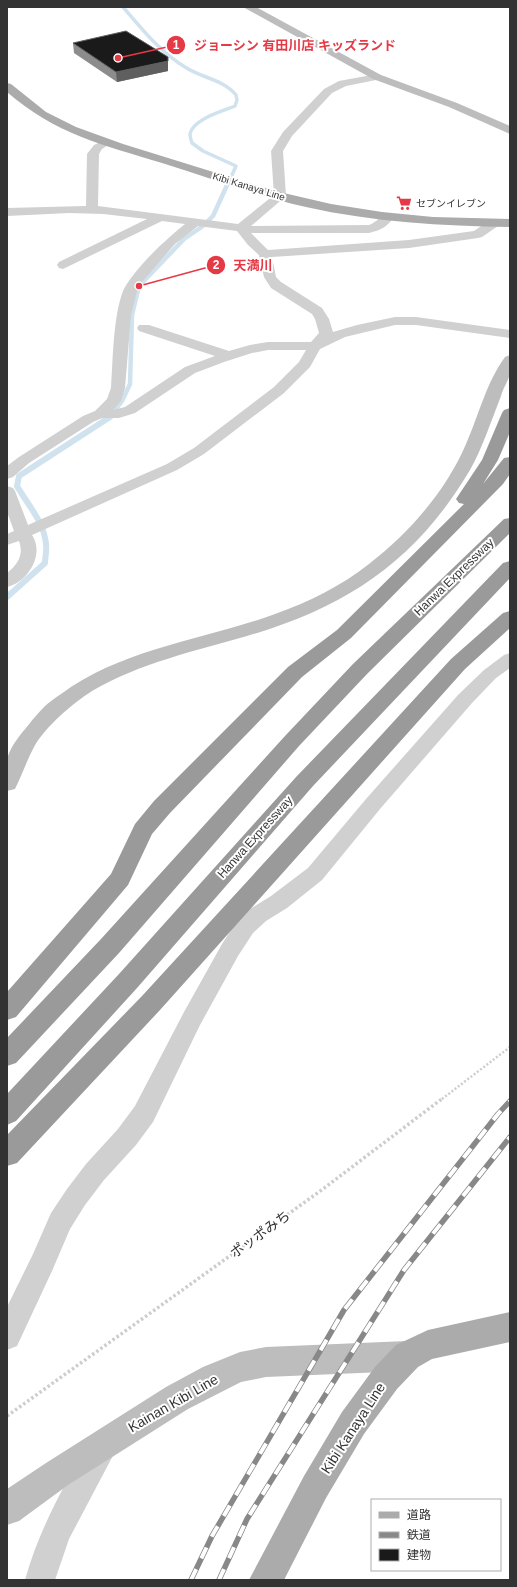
<svg xmlns="http://www.w3.org/2000/svg" width="517" height="1587" viewBox="0 0 517 1587" font-family="Arial,'Noto Sans JP',sans-serif">
	<style>
		.lines { fill: none; stroke-linecap: round; stroke-linejoin: round }
		.stream-far2 { stroke: #cfe2ee; stroke-width: 3.5 }
		.stream-far1 { stroke: #cfe2ee; stroke-width: 4.5 }
		.stream { stroke: #cfe2ee; stroke-width: 6 }
		.path-far1 { stroke: #cdcdcd; stroke-width: 2.5; stroke-dasharray: 2 2; stroke-linecap: butt }
		.path { stroke: #cdcdcd; stroke-width: 3.5; stroke-dasharray: 2.5 2.5; stroke-linecap: butt }
		.street { fill: #d0d0d0; fill-rule: evenodd }
		.secondary { fill: #bdbdbd; fill-rule: evenodd }
		.primary { fill: #ababab; fill-rule: evenodd }
		.highway { fill: #9a9a9a; fill-rule: evenodd }
		.rail-casing { stroke: #888; stroke-width: 5.5 }
		.rail { stroke: #fff; stroke-width: 4; stroke-dasharray: 12; stroke-linecap: butt }
		.wall { fill: #8c8c8c }
		.shaded-wall { fill: #5f5f5f }
		.building { fill: #1a1a1a; stroke: #5f5f5f }
		.labels { text-anchor: middle; stroke-width: 4; stroke-linejoin: round; paint-order: stroke }
		.far-street-label { font-size: 10px; fill: #333; stroke: #fff }
		.far-poi-label { font-size: 10px; fill: #333; stroke: #fff; text-anchor: start }
		.street-label { font-size: 12px; fill: #333; stroke: #fff }
		.near-street-label { font-size: 14px; fill: #333; stroke: #fff }
		.leader { fill: none; stroke: #e63946; stroke-width: 1.5 }
		.callout-dot { fill: #e63946; stroke: #fff; stroke-width: 1.5 }
		.mark-label { font-size: 12px; text-anchor: middle; font-weight: bold; fill: #fff }
		.callout-label { font-size: 13px; text-anchor: middle; font-weight: bold; fill: #e63946; stroke: #fff; stroke-width: 4; stroke-linejoin: round; paint-order: stroke }
	</style>
	<rect width="100%" height="100%" fill="#fff"/>
	<g class="lines">
		<path class="stream-far2" d="M123,7C142,29 160,52 185,67C201,78 223,79 236,95L237,100L235,106C223,111 193,119 190,134C190,137 191,140 192,143L203,151L236,166L228,184"/>
		<path class="stream-far1" d="M109,418L122,401L130,384L132,315L139,286L184,239L203,226L213,216L228,183"/>
		<path class="stream" d="M7,597L45,563C45,557 47,551 46,544C44,522 28,505 17,486L19,476L110,417"/>
		<path class="path-far1" d="M442,1099L510,1047"/>
		<path class="path" d="M7,1416L323,1189L443,1098"/>
		<g class="street">
			<path d="M377,74L381,75L382,77L381,79L346,86L332,93L292,136L283,151L286,196L251,226L369,225C378,222 383,212 392,214L394,217C387,227 381,230 369,233H251L268,250L409,240L474,231L490,220H498L500,223L498,226L482,237L478,238L409,248L272,257L276,277L281,282L322,308L329,319L333,332L357,325L395,317H416L510,330V338L416,325H395L345,337L320,349L310,367L284,393L204,454L177,470L32,535C45,554 28,582 7,587V573C18,564 24,555 19,541L7,545V534L14,531L7,512V486L13,488L15,491L28,525L167,464L194,448L274,387L299,362L306,350H268L252,353L224,362L195,373L135,413L119,418H102L93,422L29,463L13,477L7,479V466L19,457L83,416L95,411L107,399L111,388C113,360 113,317 123,291C132,271 167,238 185,224L162,221L63,269L59,268L57,265L59,262L147,219L103,214L69,213L7,216V208L86,206L87,154L94,145L107,139L113,142L102,149L99,154L98,206L238,224L274,195L271,151L283,132L324,89L339,81ZM198,226L237,231L248,245L259,255L264,277L271,288L312,314L315,319L319,333L311,342H268L250,345L229,351L149,325H139L137,328L139,331L215,356L185,367L125,407L113,410L121,401L125,388L131,315L137,291L142,282L175,244Z"/>
			<path d="M510,653V668L496,678L472,703L380,809L322,880L287,908L266,921L253,933L238,956L200,1025L153,1122L136,1145L104,1180L85,1205L70,1229L52,1271L17,1346L7,1350V1307L33,1254L51,1213L67,1189L86,1164L118,1129L135,1106L184,1012L222,944L237,921L250,909L271,896L308,868L366,799L458,695L484,670L504,655Z"/>
			<path d="M102,1433L112,1438L117,1448L69,1539L55,1580H25C39,1529 65,1483 92,1438Z"/>
		</g>
		<g class="secondary">
			<path d="M243,7H256L381,75L457,103L510,126V134L449,107L373,79Z"/>
			<path d="M510,355C510,361 511,367 510,373C509,380 503,388 501,396C491,421 483,447 470,470C416,561 347,607 247,636C195,651 140,663 92,691C73,703 45,727 34,747C27,760 22,775 15,789L7,791C7,781 5,768 7,759C11,745 21,734 30,723C34,718 39,712 44,707C49,702 55,698 61,694C123,648 204,640 275,614C309,602 341,586 369,564C409,533 446,491 466,444C479,415 486,383 505,357Z"/>
			<path d="M407,1341L418,1345L422,1356L418,1367L407,1371L266,1377L241,1382L188,1409L68,1485L19,1521L7,1525V1489L46,1463L166,1387L203,1367L240,1352L266,1347Z"/>
		</g>
		<g class="primary">
			<path d="M7,83L11,84L46,112L76,127L123,144L275,191L331,204L382,212L433,217L510,219V227C442,226 373,222 306,207C257,196 210,178 162,163C103,145 55,134 7,92Z"/>
			<path d="M510,1312V1342L432,1359L418,1367L397,1389L364,1434L326,1498L284,1580H249L304,1476L342,1412L375,1367L396,1345L428,1330Z"/>
		</g>
		<g class="highway">
			<path d="M510,408V432L498,460L483,484L504,458L510,457V474L503,484L351,638L302,677L170,813L152,834L128,885L16,1017L7,1020V992L111,874L135,824L154,801L288,667L337,630L464,504L459,503L456,499L482,460L502,413L504,410Z"/>
			<path d="M510,518V533L367,674L299,746L119,953L16,1063L7,1066V1038L101,939L285,736L353,664L504,519Z"/>
			<path d="M510,561V578L313,786L137,988L16,1121L7,1125V1094L119,974L297,776L503,563Z"/>
			<path d="M510,611V628L465,669L160,1010L17,1163L7,1166V1135L142,996L451,659L503,613Z"/>
		</g>
		<g class="rail-casing">
			<g id="rail">
				<path d="M191,1580L212,1536L344,1310L498,1114L510,1101"/>
				<path d="M219,1580L247,1519L404,1270L510,1137"/>
			</g>
		</g>
		<use href="#rail" class="rail"/>
	</g>
	<path class="wall" d="M73,43L168,71L117,82L74,53Z"/>
	<path class="shaded-wall" d="M168,57V71L117,82L116,72Z"/>
	<path class="building" d="M126,31L168,57V61L116,72L73,43Z"/>
	<defs>
		<g id="supermarket-bare" transform="scale(1.2)"><path d="M-6-5.5h2.5l.6 2H6L4.5 2H-2.5L-4.4-4H-6ZM-1.5 3.2a1.3 1.3 0 1 0 .1 0ZM3 3.2a1.3 1.3 0 1 0 .1 0Z" fill="#e63946" stroke="#fff" stroke-width="2.5" paint-order="stroke"/></g>
	</defs>
	<g fill-rule="evenodd">
		<use href="#supermarket-bare" x="404" y="203"/>
	</g>
	<g class="labels">
		<g class="far-street-label">
			<text transform="translate(249 186) rotate(17)" y="4">Kibi Kanaya Line</text>
		</g>
		<g class="far-poi-label">
			<text x="416" y="207">セブンイレブン</text>
		</g>
		<g class="street-label">
			<text transform="translate(454 577) rotate(-44)" y="4">Hanwa Expressway</text>
			<text transform="translate(255 837) rotate(-48)" y="4">Hanwa Expressway</text>
		</g>
		<g class="near-street-label">
			<text transform="translate(260 1234) rotate(-36)" y="5">ポッポみち</text>
			<text transform="translate(173 1403) rotate(-30)" y="5">Kainan Kibi Line</text>
			<text transform="translate(353 1428) rotate(-57)" y="5">Kibi Kanaya Line</text>
		</g>
	</g>
	<path class="leader" d="M118 58L176 45M139 286L216 265"/>
	<g class="callout-dot">
		<circle cx="118" cy="58" r="4"/>
		<circle cx="139" cy="286" r="4"/>
		<circle cx="176" cy="45" r="10"/>
		<circle cx="216" cy="265" r="10"/>
	</g>
	<g class="mark-label">
		<text x="176" y="49">1</text>
		<text x="216" y="269">2</text>
	</g>
	<g class="callout-label">
		<text x="295" y="50">ジョーシン 有田川店 キッズランド</text>
		<text x="253" y="270">天満川</text>
	</g>
	<rect width="517" height="1587" fill="none" stroke="#333333" stroke-width="16"/>
	<rect x="371" y="1499" width="130" height="72" fill="#ffffff" stroke="#adadad"/>
	<rect x="379" y="1512" width="20" height="6" fill="#ababab" stroke="#adadad"/>
	<text x="407" y="1519" font-size="12" fill="#333333">道路</text>
	<rect x="379" y="1532" width="20" height="6" fill="#888888" stroke="#adadad"/>
	<text x="407" y="1539" font-size="12" fill="#333333">鉄道</text>
	<rect x="379" y="1549" width="20" height="12" fill="#1a1a1a" stroke="#adadad"/>
	<text x="407" y="1559" font-size="12" fill="#333333">建物</text>
</svg>
